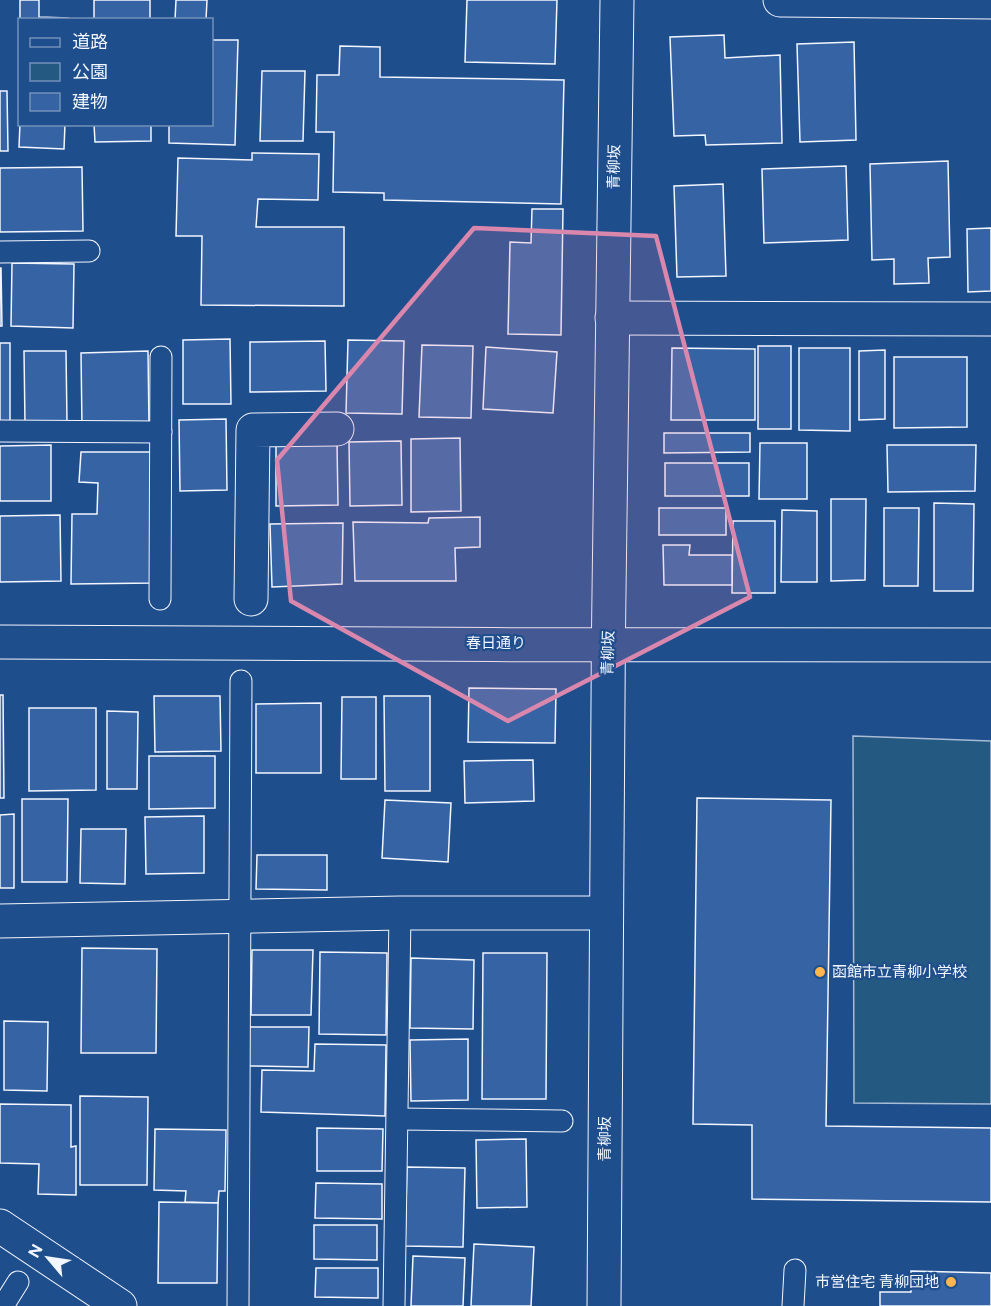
<svg xmlns="http://www.w3.org/2000/svg" width="991" height="1306" viewBox="0 0 991 1306" font-family="Figtree,'Noto Sans JP',sans-serif">
	<style>
		.green { fill: #245a82; stroke: #a8bbd7; stroke-width: 1.5 }
		.building { fill: #3563a3; stroke: #f2f6ff; stroke-width: 1.5 }
		.lines { fill: none; stroke-linecap: round; stroke-linejoin: round }
		.lane-casing { stroke: #f2f6ff; stroke-width: 23 }
		.street-casing { stroke: #f2f6ff; stroke-width: 35 }
		.secondary-casing { stroke: #f2f6ff; stroke-width: 35 }
		.lane { stroke: #1f4e8c; stroke-width: 21 }
		.street { stroke: #1f4e8c; stroke-width: 33 }
		.secondary { stroke: #1f4e8c; stroke-width: 33 }
		.marked { fill: #da87ad; fill-opacity: 0.2; stroke: #da87ad; stroke-width: 4.5; stroke-linejoin: round }
		.poi-dot { fill: #ffb74d; stroke: #1f4e8c; stroke-width: 2 }
		.labels { text-anchor: middle; stroke-width: 4.5; stroke-linejoin: round; paint-order: stroke }
		.street-label { font-size: 15px; fill: #f2f6ff; stroke: #1f4e8c }
		.poi-label { font-size: 15px; fill: #f2f6ff; stroke: #1f4e8c; text-anchor: start }
	</style>
	<rect width="100%" height="100%" fill="#1f4e8c"/>
	<path class="green" d="M853,736L991,741V1104L854,1103Z"/>
	<g class="building">
		<path d="M20,0H39V17L68,18V20H20Z"/>
		<rect x="94" y="0" width="56" height="20"/>
		<path d="M176,0H207L206,20H175Z"/>
		<path d="M467,0H557L555,64L465,62Z"/>
		<path d="M724,35L725,58L780,55L782,143L706,145L705,135L674,136L670,37Z"/>
		<path d="M212,40H238L235,145L169,143V124H212Z"/>
		<path d="M854,42L856,140L800,142L797,44Z"/>
		<path d="M340,46L380,47V77L564,80L561,204L384,200V193L333,192L334,132H316L317,75H339Z"/>
		<path d="M262,71H305L303,141H260Z"/>
		<path d="M0,91H7L8,151H0Z"/>
		<path d="M20,123V124H65L64,149L19,147Z"/>
		<path d="M94,124H151V141L95,142Z"/>
		<path d="M252,153L319,154L318,200L258,199L256,227H344V306L201,305L202,236H176L178,158L252,160Z"/>
		<path d="M948,161L950,257L928,258L929,283L894,284V259L872,260L870,164Z"/>
		<path d="M846,166L848,240L764,243L762,169Z"/>
		<path d="M82,167L83,231L0,232V168Z"/>
		<path d="M723,184L726,276L677,277L674,186Z"/>
		<path d="M532,209H563L561,335L508,334L510,242L531,243Z"/>
		<path d="M991,228V291L968,292L967,229Z"/>
		<path d="M12,263L74,264L73,328L11,326Z"/>
		<path d="M0,268H1L2,326H0Z"/>
		<path d="M230,339L231,404H183V340Z"/>
		<path d="M348,340L404,341L402,414L346,413Z"/>
		<path d="M325,341L326,391L250,392V342Z"/>
		<rect x="0" y="343" width="10" height="78"/>
		<path d="M422,345L473,346L471,418L419,417Z"/>
		<rect x="758" y="346" width="33" height="83"/>
		<path d="M486,347L557,352L553,413L483,409Z"/>
		<path d="M672,348L755,349V420H671Z"/>
		<path d="M799,348H850V431L799,430Z"/>
		<path d="M885,350V419L859,420V351Z"/>
		<path d="M24,351H66L67,423L25,424Z"/>
		<path d="M148,351L149,426L82,427L81,353Z"/>
		<path d="M894,357H967V427L894,428Z"/>
		<path d="M226,419L227,490L180,491L179,420Z"/>
		<path d="M664,433H750V452L664,453Z"/>
		<path d="M460,438L461,511L411,512V439Z"/>
		<path d="M401,441L402,505L350,506L349,442Z"/>
		<path d="M276,443H337L338,505L276,506Z"/>
		<path d="M760,443H807V499H759Z"/>
		<path d="M51,445V501H0V446Z"/>
		<path d="M887,445H976L975,491L888,492Z"/>
		<path d="M81,452H155V583L71,584L72,514H97L98,483L79,482Z"/>
		<rect x="665" y="463" width="84" height="33"/>
		<path d="M831,499H866L865,580L831,581Z"/>
		<path d="M934,503L974,504L973,591H934Z"/>
		<rect x="659" y="508" width="67" height="27"/>
		<path d="M884,508H919L918,586H884Z"/>
		<path d="M782,510L817,511V582H781Z"/>
		<path d="M60,515L61,581L0,582V516Z"/>
		<path d="M480,517V547L455,548L456,581H355L353,522L428,523L429,518Z"/>
		<path d="M733,521H775V593H732Z"/>
		<path d="M343,523L342,584L272,587L270,524Z"/>
		<path d="M663,545H690L689,555H732V585H664Z"/>
		<path d="M469,688L556,689L555,743L468,742Z"/>
		<path d="M0,695H3L4,798H0Z"/>
		<path d="M154,696H220L221,751L155,752Z"/>
		<path d="M384,696H430V791H385Z"/>
		<path d="M342,697H376V779H341Z"/>
		<path d="M321,703V773H256V704Z"/>
		<path d="M29,708H96V790L29,791Z"/>
		<path d="M107,711L138,712L137,789H107Z"/>
		<path d="M149,756H215V808L149,809Z"/>
		<path d="M533,760L534,801L465,803L464,761Z"/>
		<path d="M697,798L831,800L826,1126L991,1128V1202L752,1199V1125L693,1124Z"/>
		<path d="M22,799H68L67,882H22Z"/>
		<path d="M385,800L451,803L448,862L382,858Z"/>
		<path d="M14,814V888H0V815Z"/>
		<path d="M204,816V873L146,874L145,817Z"/>
		<path d="M81,829H126L125,884L80,883Z"/>
		<path d="M257,855H327V890L256,889Z"/>
		<path d="M82,948L157,949L156,1053H81Z"/>
		<path d="M252,950H313L311,1015H251Z"/>
		<path d="M320,952L387,953L386,1035L319,1034Z"/>
		<path d="M483,953H547L546,1099H482Z"/>
		<path d="M411,958L474,960L473,1029L410,1028Z"/>
		<path d="M4,1021L48,1022L47,1091L4,1090Z"/>
		<path d="M249,1027H309L308,1067L249,1066Z"/>
		<path d="M468,1039V1100L411,1101L410,1040Z"/>
		<path d="M315,1044L386,1045L385,1116L261,1112L262,1070L314,1071Z"/>
		<path d="M80,1096L148,1097L147,1185H80Z"/>
		<path d="M0,1104L71,1105V1147L76,1146V1195L38,1194L39,1164L0,1163Z"/>
		<path d="M317,1128L383,1129L382,1171H317Z"/>
		<path d="M155,1129L226,1130L225,1191H219L218,1203L185,1202L186,1191L154,1190Z"/>
		<path d="M526,1139L527,1207L477,1208L476,1140Z"/>
		<path d="M407,1167L465,1168L463,1247L405,1246Z"/>
		<path d="M316,1183L382,1184V1219L315,1218Z"/>
		<path d="M159,1202L218,1203L217,1283H158Z"/>
		<path d="M314,1225H377V1260L314,1259Z"/>
		<path d="M474,1244L534,1247L531,1306H471Z"/>
		<path d="M413,1256L465,1258L463,1306H411Z"/>
		<path d="M316,1268H378V1298L315,1297Z"/>
		<path d="M911,1271L991,1273V1306H880V1292H911Z"/>
	</g>
	<g class="lines">
		<g class="lane-casing">
			<g id="lane">
				<path d="M0,252L89,251"/>
				<path d="M0,431L161,432"/>
				<path d="M160,599L161,357"/>
				<path d="M398,1119L562,1121"/>
				<path d="M3,1306L18,1282"/>
				<path d="M238,1306L241,681"/>
				<path d="M394,1306L400,913"/>
				<path d="M793,1306L795,1270"/>
			</g>
		</g>
		<g class="street-casing">
			<g id="street">
				<path d="M780,0L991,2"/>
				<path d="M612,318L991,319"/>
				<path d="M251,599L253,430L337,429"/>
				<path d="M0,921L400,913H605"/>
			</g>
		</g>
		<g class="secondary-casing">
			<g id="secondary">
				<path d="M0,642C330,644 661,646 991,645"/>
				<path d="M0,1226L120,1306"/>
				<path d="M604,1306C605,871 610,435 617,0"/>
			</g>
		</g>
		<use href="#lane" class="lane"/>
		<use href="#street" class="street"/>
		<use href="#secondary" class="secondary"/>
	</g>
	<path class="marked" d="M474,228L656,236L750,597L508,721L291,601L277,460Z"/>
	<g class="poi-dot">
		<circle cx="820" cy="972" r="6"/>
		<circle cx="951" cy="1282" r="6"/>
	</g>
	<g class="labels">
		<g class="street-label">
			<text transform="translate(614 167) rotate(-89)" y="5">青柳坂</text>
			<text x="496" y="648">春日通り</text>
			<text transform="translate(608 653) rotate(-88)" y="5">青柳坂</text>
			<text transform="translate(605 1139) rotate(-90)" y="5">青柳坂</text>
		</g>
		<g class="poi-label">
			<text x="832" y="977">函館市立青柳小学校</text>
			<text x="939" y="1287" text-anchor="end">市営住宅 青柳団地</text>
		</g>
	</g>
	<rect x="18" y="18" width="195" height="108" fill="#1f4e8c" stroke="#7391ba" stroke-width="1.5"/>
	<rect x="30" y="38" width="30" height="9" fill="#1f4e8c" stroke="#7391ba" stroke-width="1.5"/>
	<text x="72" y="48" font-size="18" fill="#f2f6ff">道路</text>
	<rect x="30" y="63" width="30" height="18" fill="#245a82" stroke="#7391ba" stroke-width="1.5"/>
	<text x="72" y="78" font-size="18" fill="#f2f6ff">公園</text>
	<rect x="30" y="93" width="30" height="18" fill="#3563a3" stroke="#7391ba" stroke-width="1.5"/>
	<text x="72" y="108" font-size="18" fill="#f2f6ff">建物</text>
	<g transform="translate(48 1258) rotate(299)" stroke="#1f4e8c" stroke-width="4.5" paint-order="stroke">
	<path d="M0-4.5L10 22L0 15L-10 22Z" fill="#f2f6ff"/>
	<text y="-9" font-size="16" font-weight="bold" text-anchor="middle" fill="#f2f6ff">N</text>
	</g>
</svg>
